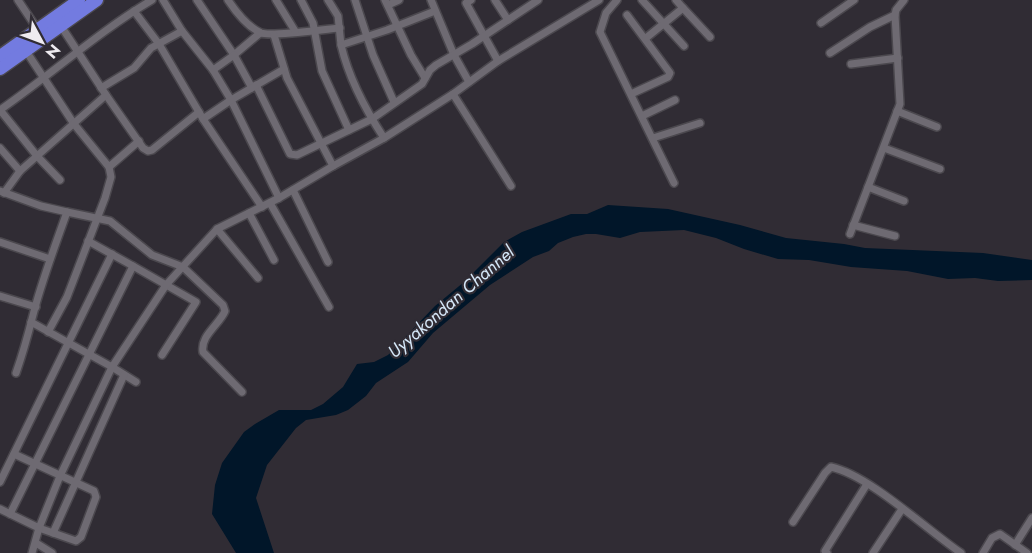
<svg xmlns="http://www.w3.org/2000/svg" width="1032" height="553" viewBox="0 0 1032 553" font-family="Jost,sans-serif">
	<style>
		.water { fill: #011629 }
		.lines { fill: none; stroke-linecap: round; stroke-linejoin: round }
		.street-casing { stroke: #4b484e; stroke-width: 10 }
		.highway-casing { stroke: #4b484e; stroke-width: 15 }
		.street { stroke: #6e6a72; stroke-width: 7 }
		.highway { stroke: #737be0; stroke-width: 12 }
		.labels { text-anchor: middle; stroke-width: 4.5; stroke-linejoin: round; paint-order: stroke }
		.water-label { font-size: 18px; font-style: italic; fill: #d5e7f8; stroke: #302c34 }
	</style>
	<rect width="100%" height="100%" fill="#302c34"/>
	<path class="water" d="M608,205L668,209L740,225L786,238L844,244L865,248L983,253L1032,260V280L998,281L975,278L948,279L907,271L851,267L809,260L778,259L744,249L716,238L684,230L640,232L620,238L596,234H586L573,237L558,243L549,251L533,257L490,285L433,333L408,362L376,383L366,396L348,410L336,415L306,420L296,428L267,465L256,498L274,553H236L212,514L215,485L222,463L244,432L255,424L279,410H311L323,404L343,387L357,364L374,362L388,355L435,306L464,282L504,242L522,232L571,214H587Z"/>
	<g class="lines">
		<g class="street-casing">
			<g id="street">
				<path d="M18,0L38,30"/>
				<path d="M163,0L182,31"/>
				<path d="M197,0L234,55L260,33"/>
				<path d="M228,0C236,12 248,27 261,33C271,37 325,29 340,28"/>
				<path d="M276,0L295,31"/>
				<path d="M301,0L313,23L322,71L349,130"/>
				<path d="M328,0L338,16L341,45L387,30L435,11"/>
				<path d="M355,0L373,55L394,102"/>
				<path d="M385,0L411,55L425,78"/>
				<path d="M431,0L454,55L469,82"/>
				<path d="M471,0L466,3L498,61"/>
				<path d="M495,0L508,20"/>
				<path d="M617,0L606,13L600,32L674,183"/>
				<path d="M642,0L684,46"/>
				<path d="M388,5L399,0"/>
				<path d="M683,8L710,37"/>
				<path d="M134,11L159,44L203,119L262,207"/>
				<path d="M627,15L670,73L668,77L631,94"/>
				<path d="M821,23L854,0"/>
				<path d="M61,26L106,95L143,148L148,151L152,150L199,112"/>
				<path d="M274,35L287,78L333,166"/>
				<path d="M646,38L683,8L676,0"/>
				<path d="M341,45C349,79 365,109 384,138"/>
				<path d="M26,51L74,124L109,167L139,141"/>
				<path d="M830,53L870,27L895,15"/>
				<path d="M851,64L898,58"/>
				<path d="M213,70L234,55L252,88"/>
				<path d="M256,85L290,154L297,155L372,119L422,84L430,70L436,65L472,44L538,0"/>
				<path d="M101,88L134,68L151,48L182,31L213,70L231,100L279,198"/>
				<path d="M453,94L511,186"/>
				<path d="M0,110C52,74 98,32 152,0"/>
				<path d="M0,110L37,156L60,180"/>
				<path d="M897,111L937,127"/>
				<path d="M642,116L675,100"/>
				<path d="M203,119L231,100L284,69"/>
				<path d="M653,138L700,123"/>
				<path d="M0,148L20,171"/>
				<path d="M884,148L940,169"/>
				<path d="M868,187L904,201"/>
				<path d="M293,190L328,262"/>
				<path d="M0,191L41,206L67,212C55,246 42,280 33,315C28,335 23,353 16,373"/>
				<path d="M4,193L20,171L106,95"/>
				<path d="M270,203L329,307"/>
				<path d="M67,212L110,221L152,255L183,267L223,305L225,311C219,325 200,336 203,352L242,392"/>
				<path d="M249,213L274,260"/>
				<path d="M853,225L895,236"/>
				<path d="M217,229L258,278"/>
				<path d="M850,234L900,104L895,15L896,10L904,0"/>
				<path d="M0,242L50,259"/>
				<path d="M133,266L196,302L162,355"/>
				<path d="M0,296L36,307"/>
				<path d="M31,322L112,367L136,382"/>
				<path d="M48,332L67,297L105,198L111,177L109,167"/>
				<path d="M0,482L112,254"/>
				<path d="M0,509L39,528L76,541L81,537L96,497L94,491L14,454"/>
				<path d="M10,514L133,266L88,241"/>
				<path d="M793,522L825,473L831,467C869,475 927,530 961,553"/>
				<path d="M53,533L124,375"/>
				<path d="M36,543L52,553"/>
				<path d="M1015,545L1032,518"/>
				<path d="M32,553L39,528L60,476L112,367L166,285L217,229L279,198L333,166L384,138L453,94L498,61L599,0"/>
				<path d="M827,553L825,551L867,484"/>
				<path d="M873,553L902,509"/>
				<path d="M983,553L992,538L1000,534L1027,553"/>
			</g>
		</g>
		<g class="highway-casing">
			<g id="highway">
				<path d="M0,56L79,0"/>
				<path d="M0,69L97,0"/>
			</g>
		</g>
		<use href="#street" class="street"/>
		<use href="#highway" class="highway"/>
	</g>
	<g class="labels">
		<g class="water-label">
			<text transform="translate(451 302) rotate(-41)" y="6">Uyyakondan Channel</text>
		</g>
	</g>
	<g transform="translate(42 42) rotate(131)" stroke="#302c34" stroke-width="4.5" paint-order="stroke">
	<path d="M0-4.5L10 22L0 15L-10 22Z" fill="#eeebf0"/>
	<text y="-9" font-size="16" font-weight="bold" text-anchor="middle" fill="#eeebf0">N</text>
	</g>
</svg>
